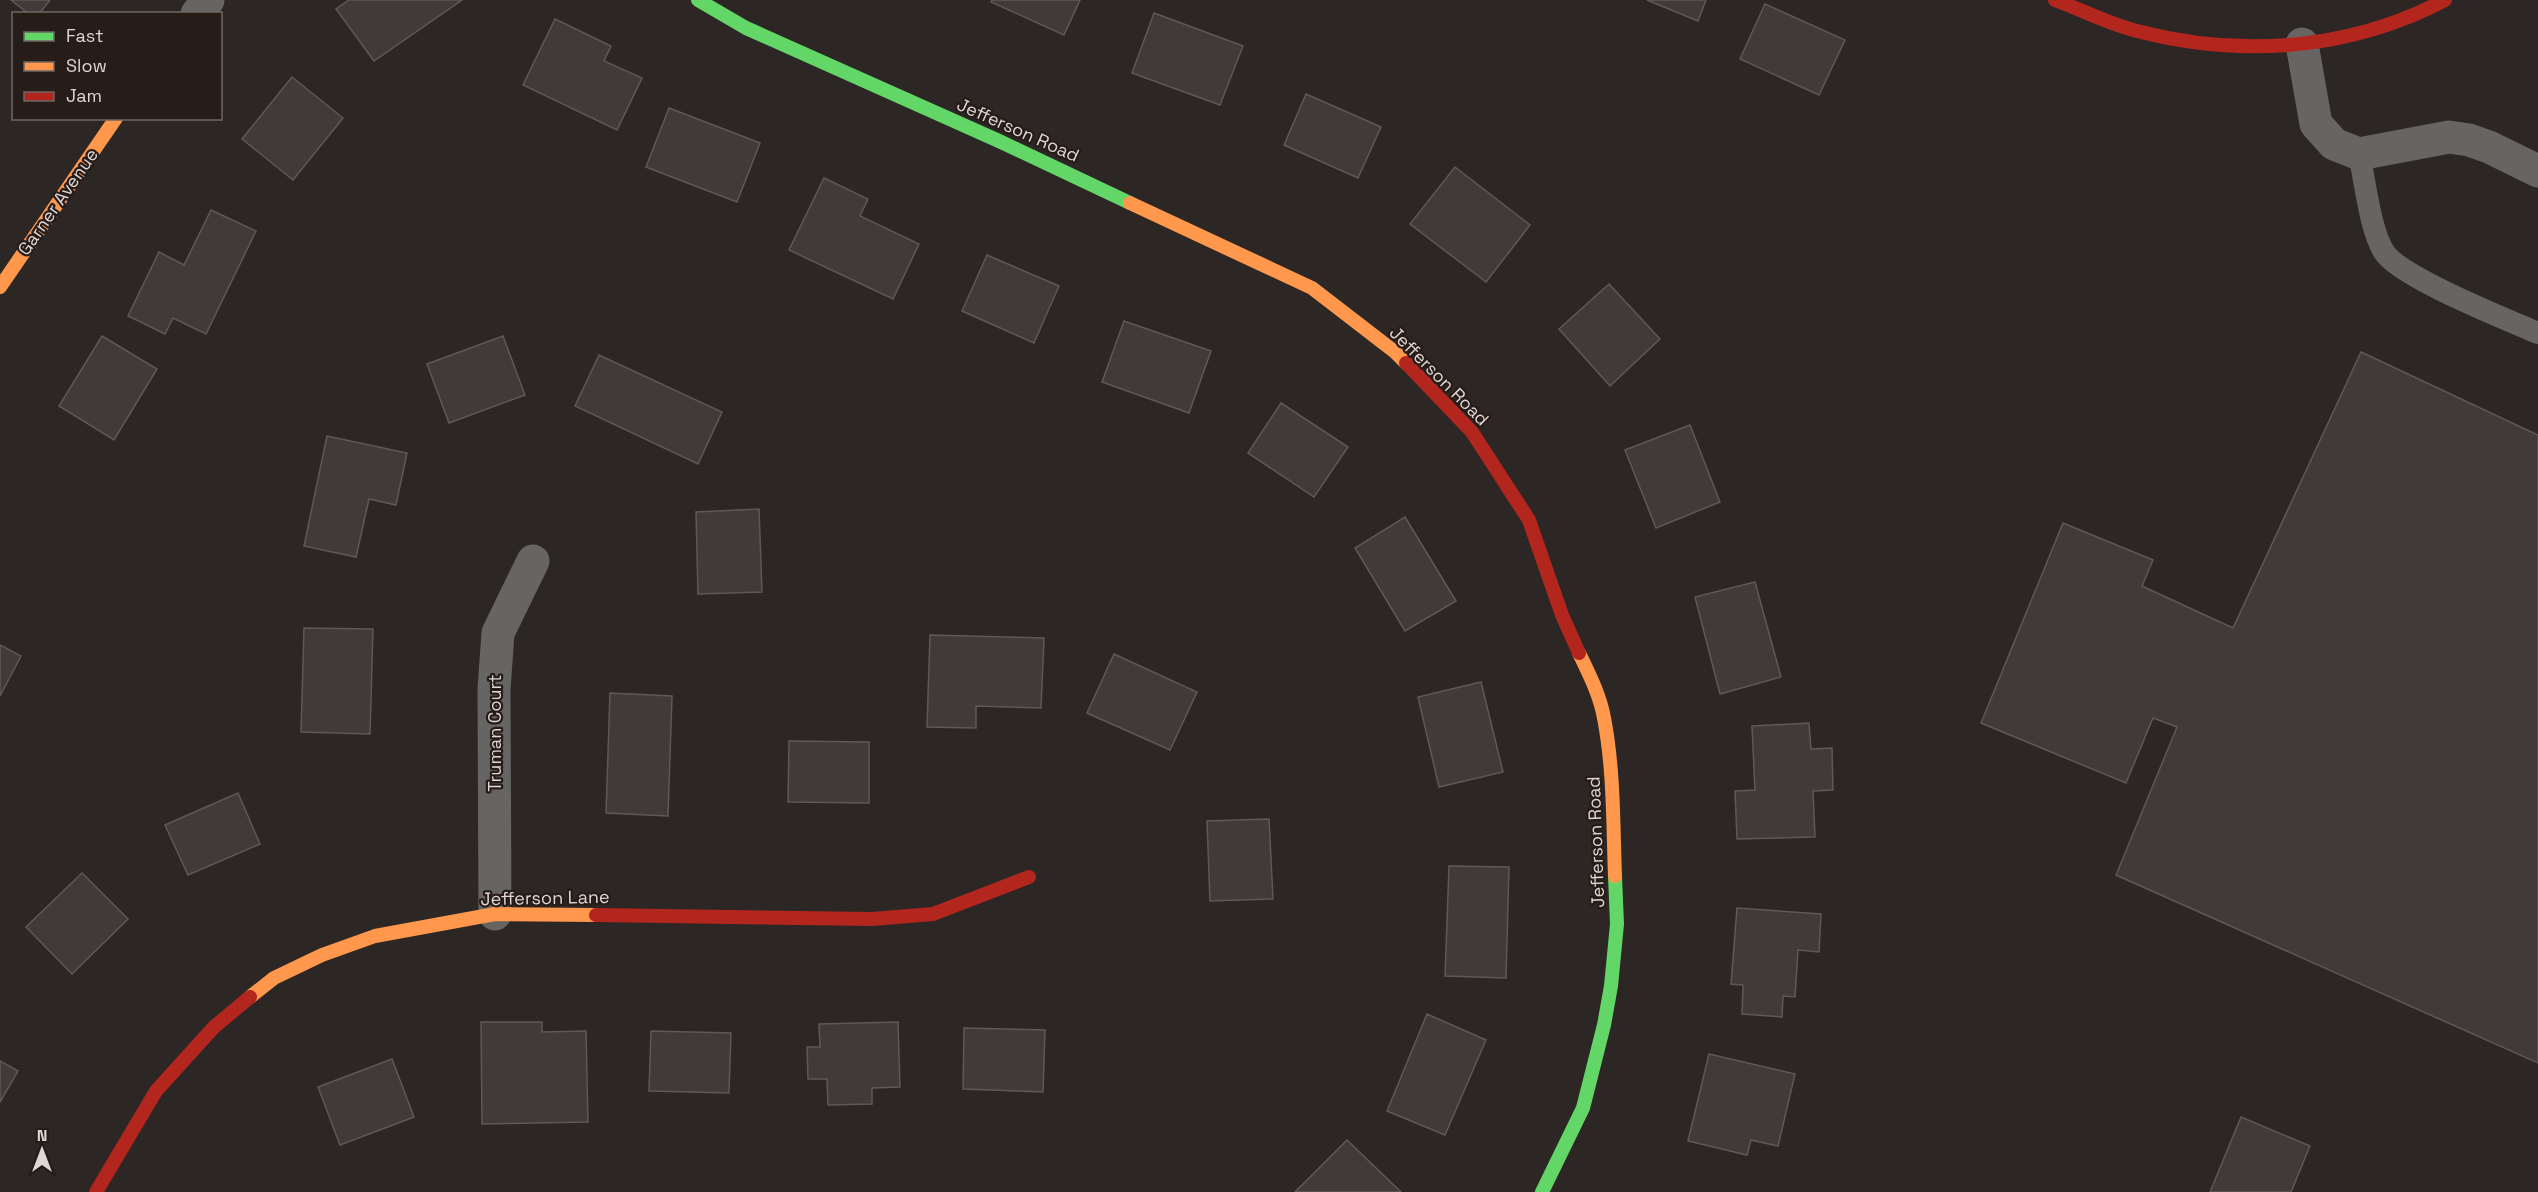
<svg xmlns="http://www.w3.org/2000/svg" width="2538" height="1192" viewBox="0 0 2538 1192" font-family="'Space Grotesk',sans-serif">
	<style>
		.building { fill: #403b3a; stroke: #5e5858; stroke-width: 1.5 }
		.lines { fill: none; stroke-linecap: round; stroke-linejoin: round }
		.lane { stroke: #676563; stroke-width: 22 }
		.street { stroke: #676563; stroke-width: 33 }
		.fast { stroke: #63d668; stroke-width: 14 }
		.slow { stroke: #ff974d; stroke-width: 14 }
		.jam { stroke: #b3261e; stroke-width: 14 }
		.labels { text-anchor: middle; stroke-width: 4.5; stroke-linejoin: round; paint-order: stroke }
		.street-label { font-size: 18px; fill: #dfd7d5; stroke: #261c18 }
	</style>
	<rect width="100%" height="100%" fill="#2c2624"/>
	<g class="building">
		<path d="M11,0H50L39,14H29Z"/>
		<path d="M349,0H462L374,61L336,9Z"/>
		<path d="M992,0H1080L1064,35L991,2Z"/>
		<path d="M1647,0H1706L1698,21Z"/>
		<path d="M1765,4L1845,40L1819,95L1740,59Z"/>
		<path d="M1154,13L1243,46L1220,105L1132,73Z"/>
		<path d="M555,19L611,46L604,61L642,78L617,130L523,85Z"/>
		<path d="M292,77L343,118L293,180L242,139Z"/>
		<path d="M1306,94L1381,127L1358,178L1284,145Z"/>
		<path d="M669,108L760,143L737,202L646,167Z"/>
		<path d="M1455,167L1530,225L1486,282L1410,224Z"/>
		<path d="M824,178L868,199L860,216L919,244L893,299L789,250Z"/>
		<path d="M211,210L256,231L206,334L173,318L165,334L128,316L159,252L184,265Z"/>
		<path d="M987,255L1059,286L1034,343L962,311Z"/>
		<path d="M1609,284L1660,339L1610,386L1559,329Z"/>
		<path d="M1124,321L1211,351L1189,413L1102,382Z"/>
		<path d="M102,336L157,369L114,440L59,406Z"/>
		<path d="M503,336L525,395L449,423L427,364Z"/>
		<path d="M2361,352L2538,435V1063L2116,875L2177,727L2153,718L2126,783L1981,723L2063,523L2153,560L2142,586L2233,628Z"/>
		<path d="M599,355L722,412L698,464L575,406Z"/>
		<path d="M1281,403L1348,447L1314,497L1248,453Z"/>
		<path d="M1690,425L1720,502L1656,528L1625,450Z"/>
		<path d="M327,436L407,453L396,505L369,499L356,557L304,546Z"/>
		<path d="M759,509L762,592L698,594L696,512Z"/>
		<path d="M1405,517L1456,601L1405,631L1355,548Z"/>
		<path d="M1755,582L1781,677L1720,694L1695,597Z"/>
		<path d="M304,628L373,629L370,734L301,732Z"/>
		<path d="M930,635L1044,638L1041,708L976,706V728L927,727Z"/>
		<path d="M0,645L21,656L0,696Z"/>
		<path d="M1114,654L1197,692L1170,750L1087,713Z"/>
		<path d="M1481,682L1503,772L1439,787L1418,697Z"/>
		<path d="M610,693L672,696L668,816L606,813Z"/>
		<path d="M1809,723L1811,749L1832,748L1833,790L1813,791L1815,837L1737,839L1735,791L1755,790L1752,726Z"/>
		<path d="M789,741L869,742V803L788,802Z"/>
		<path d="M238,793L260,844L188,875L165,825Z"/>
		<path d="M1269,819L1273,899L1210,901L1207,821Z"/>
		<path d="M1449,866L1509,867L1506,978L1445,976Z"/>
		<path d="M82,873L128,919L72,974L26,927Z"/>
		<path d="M1737,908L1821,914L1819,952L1798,950L1795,997L1783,996L1782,1017L1742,1014L1743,985L1731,984Z"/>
		<path d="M1427,1014L1486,1040L1445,1135L1387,1111Z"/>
		<path d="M481,1022H542V1032L586,1031L588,1122L482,1124Z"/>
		<path d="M898,1022L900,1087L872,1088V1104L828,1105L827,1079H808L807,1047H820L819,1024Z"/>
		<path d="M964,1028L1045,1030L1043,1092L963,1089Z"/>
		<path d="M651,1031L731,1033L729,1093L649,1091Z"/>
		<path d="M1709,1054L1795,1074L1778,1146L1751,1140L1747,1155L1688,1141Z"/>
		<path d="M392,1059L414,1117L340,1145L318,1087Z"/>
		<path d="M0,1061L18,1071L0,1102Z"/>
		<path d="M2241,1117L2310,1146L2291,1192H2210Z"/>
		<path d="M1347,1140L1401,1192H1295Z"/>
	</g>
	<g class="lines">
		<path class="lane" d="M2359,154C2365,180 2370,230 2384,252C2400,277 2506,319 2538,333"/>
		<g class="street">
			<path d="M197,14L208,0"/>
			<path d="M2302,44L2316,124L2334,144L2359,154L2449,137L2469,140L2489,147L2538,171"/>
			<path d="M495,914L494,689L498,633L533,561"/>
		</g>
		<g class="fast">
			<path d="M698,0L746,28L999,141L1130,203"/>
			<path d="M1542,1192L1583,1108L1604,1025L1611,986L1617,924L1615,876"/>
		</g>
		<g class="slow">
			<path d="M1130,203L1312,288L1395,352L1406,363"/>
			<path d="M0,287L116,118"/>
			<path d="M1579,653C1589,674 1600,695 1604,718C1614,770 1613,824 1615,876"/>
			<path d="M250,997L274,978L322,955L375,936L495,914L596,915"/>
		</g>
		<g class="jam">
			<path d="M2055,0C2082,10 2109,24 2137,31C2241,58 2350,50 2445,0"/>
			<path d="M1406,363L1472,432L1529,520L1562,615L1579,653"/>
			<path d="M596,915L872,919L933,914L1029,877"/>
			<path d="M96,1192L156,1091L214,1027L250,997"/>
		</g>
	</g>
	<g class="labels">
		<g class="street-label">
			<text transform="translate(1018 130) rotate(24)" y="6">Jefferson Road</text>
			<text transform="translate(58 202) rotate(-55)" y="6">Garner Avenue</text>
			<text transform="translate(1439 376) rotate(45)" y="6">Jefferson Road</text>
			<text transform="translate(495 733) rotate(-90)" y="6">Truman Court</text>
			<text transform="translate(1596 842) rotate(-92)" y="6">Jefferson Road</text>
			<text transform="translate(545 898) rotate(-1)" y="6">Jefferson Lane</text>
		</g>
	</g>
	<rect x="12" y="12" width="210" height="108" fill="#261c18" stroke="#706764" stroke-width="1.5"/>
	<rect x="24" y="32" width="30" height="9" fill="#63d668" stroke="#706764" stroke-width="1.5"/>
	<text x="66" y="42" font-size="18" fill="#dfd7d5">Fast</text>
	<rect x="24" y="62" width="30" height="9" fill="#ff974d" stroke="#706764" stroke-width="1.5"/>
	<text x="66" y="72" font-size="18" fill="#dfd7d5">Slow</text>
	<rect x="24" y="92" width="30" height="9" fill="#b3261e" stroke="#706764" stroke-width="1.5"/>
	<text x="66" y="102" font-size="18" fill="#dfd7d5">Jam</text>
	<g transform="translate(42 1150)" stroke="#261c18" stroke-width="4.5" paint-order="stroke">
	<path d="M0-4.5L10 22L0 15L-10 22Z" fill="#dfd7d5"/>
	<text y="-9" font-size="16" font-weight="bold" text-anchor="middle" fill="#dfd7d5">N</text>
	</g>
</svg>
